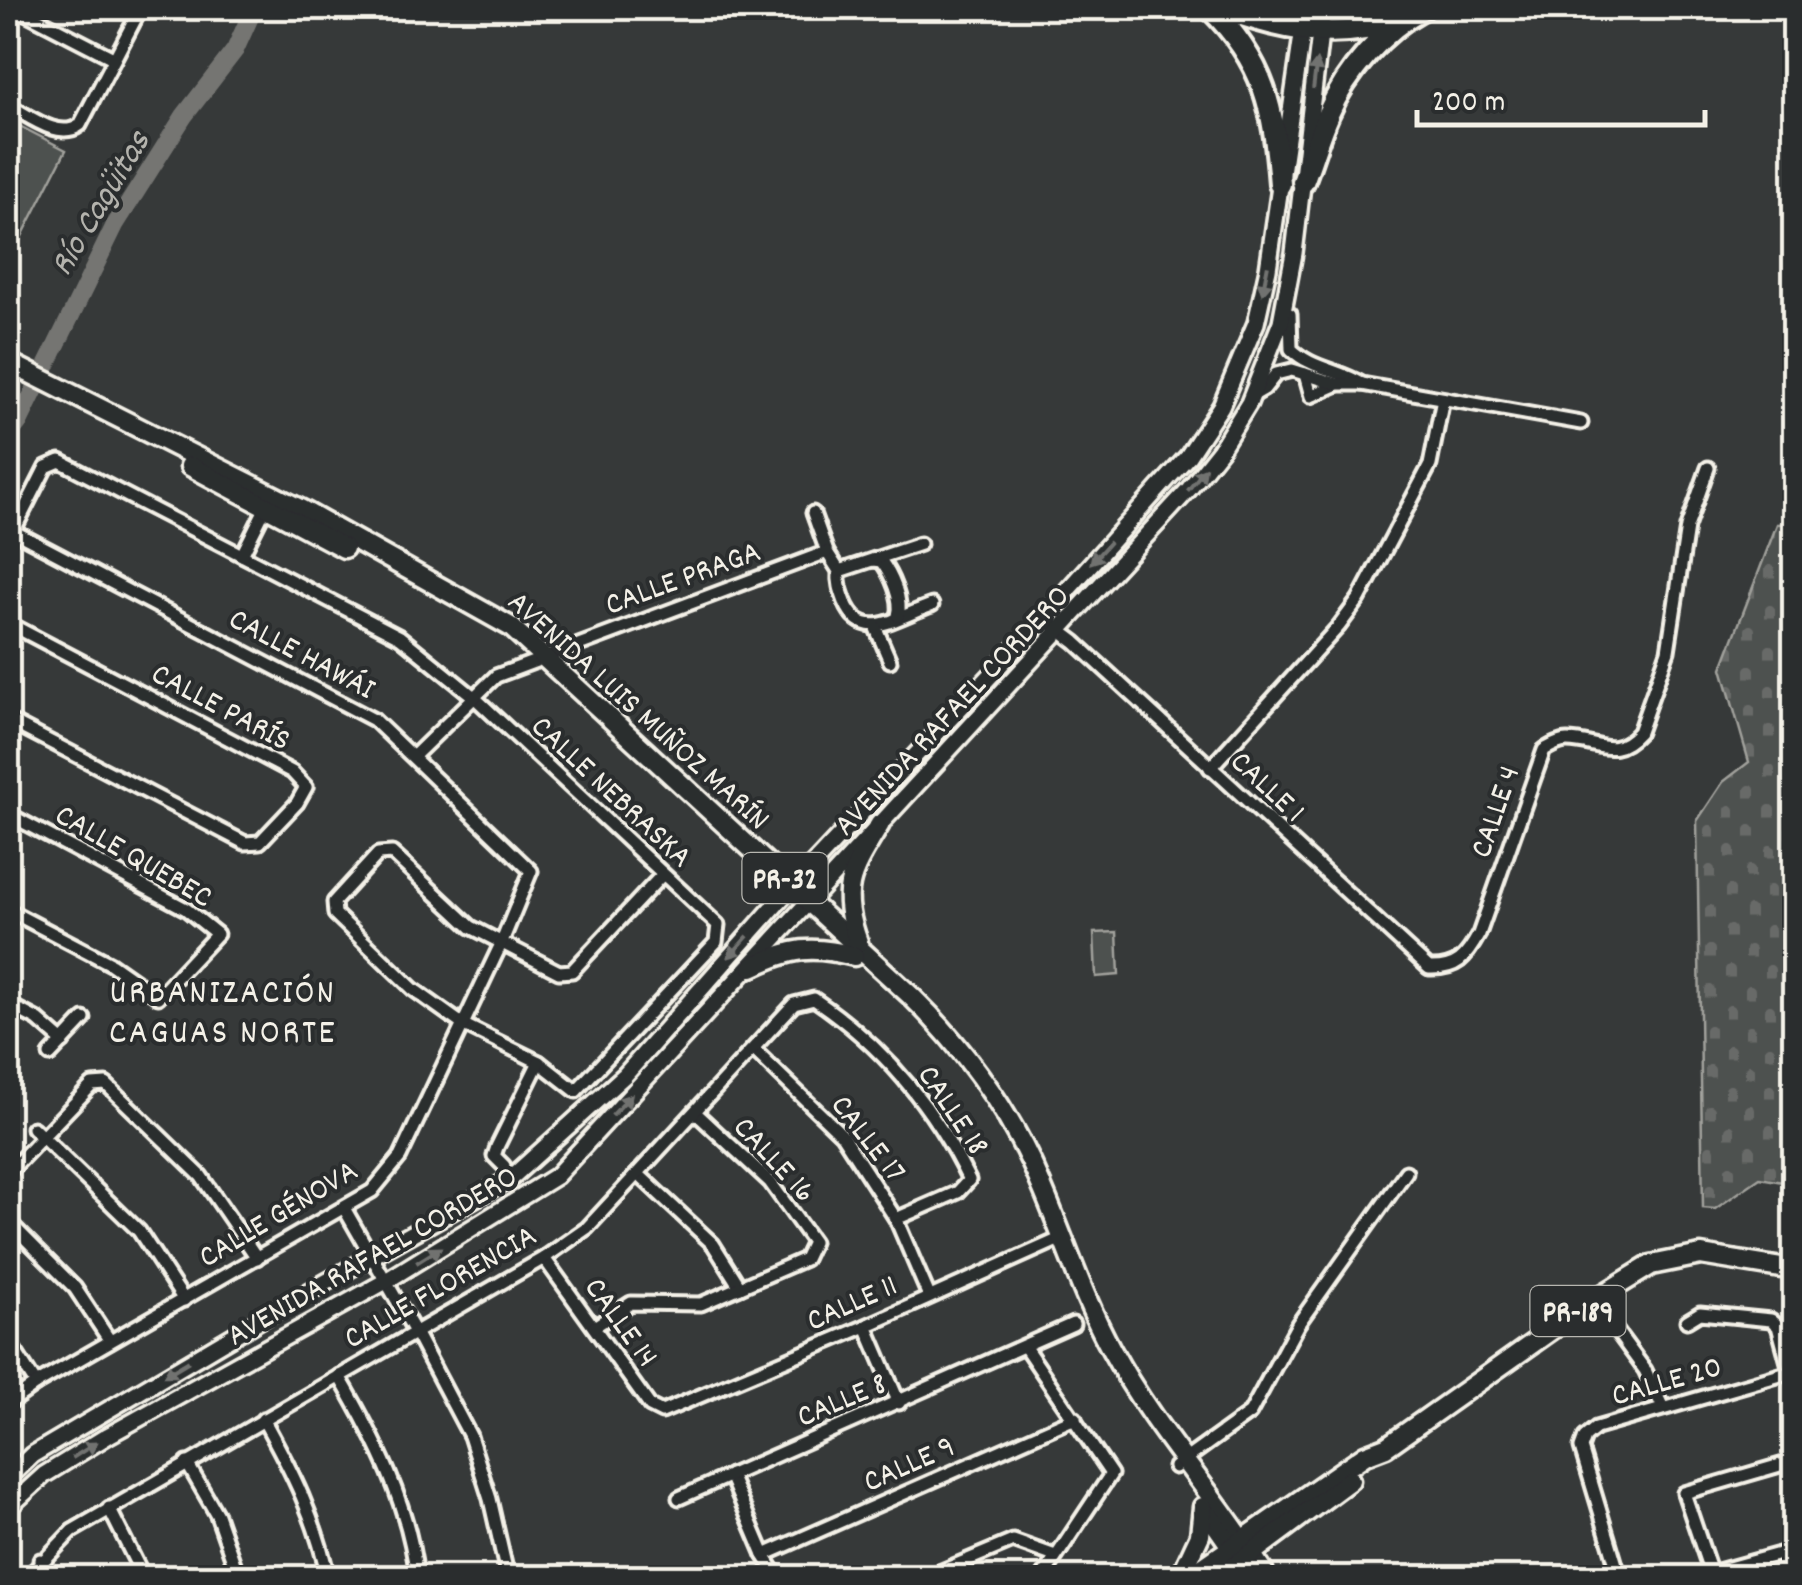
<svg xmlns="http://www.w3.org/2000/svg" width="1802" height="1585" viewBox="0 0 1802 1585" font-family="Dekko,sans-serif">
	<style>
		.cemetery { fill: url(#cemetery-stones); stroke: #a1a19c; stroke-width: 2.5 }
		.park { fill: #4e514f; stroke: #a1a19c; stroke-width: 2.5 }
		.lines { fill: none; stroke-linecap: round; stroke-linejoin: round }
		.river { stroke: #757572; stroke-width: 18 }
		.street-casing { stroke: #f4f1e8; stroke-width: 19 }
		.secondary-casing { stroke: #f4f1e8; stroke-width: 22 }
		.primary-casing { stroke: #f4f1e8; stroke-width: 25 }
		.highway-casing { stroke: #f4f1e8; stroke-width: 28 }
		.street { stroke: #2a2d2e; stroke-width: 11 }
		.secondary { stroke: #2a2d2e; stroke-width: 15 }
		.primary { stroke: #2a2d2e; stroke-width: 18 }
		.highway { stroke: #2a2d2e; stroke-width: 20 }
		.oneway { fill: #71726f }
		.labels { text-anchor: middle; stroke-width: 8; stroke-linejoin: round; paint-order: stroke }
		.shield { fill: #2a2d2e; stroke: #b7b6b0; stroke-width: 2.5 }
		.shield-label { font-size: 30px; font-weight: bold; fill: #f4f1e8 }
		.street-label { font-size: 32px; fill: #f4f1e8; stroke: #2a2d2e }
		.water-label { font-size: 35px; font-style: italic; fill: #b4b3ad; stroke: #2a2d2e }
		.neighbourhood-label { font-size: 35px; letter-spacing: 2.5px; fill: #f4f1e8; stroke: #2a2d2e }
	</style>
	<defs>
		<pattern id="cemetery-stones" width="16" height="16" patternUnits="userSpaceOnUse" patternTransform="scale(2.5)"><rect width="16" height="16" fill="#4e514f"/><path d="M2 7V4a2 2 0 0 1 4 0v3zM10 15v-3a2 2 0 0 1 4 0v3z" fill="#686a68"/></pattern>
	</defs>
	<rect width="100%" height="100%" fill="#363939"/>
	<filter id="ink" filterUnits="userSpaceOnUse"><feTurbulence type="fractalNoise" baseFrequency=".01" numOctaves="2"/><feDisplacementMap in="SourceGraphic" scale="20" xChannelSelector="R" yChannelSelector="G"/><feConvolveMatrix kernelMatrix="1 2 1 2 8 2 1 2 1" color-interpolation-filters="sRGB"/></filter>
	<g filter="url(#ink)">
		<path class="cemetery" d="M1794,523V1184L1760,1178L1715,1209L1703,1208L1697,821L1723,782L1749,762L1722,668L1777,524Z"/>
		<g class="park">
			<path d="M8,120L66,150L11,258L8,256Z"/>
			<path d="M1117,932L1119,975L1096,977L1094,933Z"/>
		</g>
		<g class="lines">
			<path class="river" d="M8,436L19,422L115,225L184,116L235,50L254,8"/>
			<g class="street-casing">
				<g id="street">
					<path d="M16,8L113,58"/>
					<path d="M8,105C28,115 59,141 80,125L141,8"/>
					<path d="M1290,314L1291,349C1310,368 1339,370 1362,384"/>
					<path d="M1305,374L1311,396L1336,385"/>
					<path d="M1252,396L1264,389L1276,374L1292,370L1337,384H1362L1581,423"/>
					<path d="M813,513L827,552L839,571C838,584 841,591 845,602C863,645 898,616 932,605"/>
					<path d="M8,542L46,467L60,461L400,637L474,697L718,925L716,942L576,1091L539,1062L462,1024L413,989L335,914L334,902L378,854L392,853L471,927L559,972L572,971L663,874"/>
					<path d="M242,555L268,503"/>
					<path d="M873,560L881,561C891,574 903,600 898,616"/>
					<path d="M839,571L920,544"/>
					<path d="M1042,617L1075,642L1429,968C1457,969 1466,958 1479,934L1544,750C1551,746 1559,741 1567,741C1598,741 1613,761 1639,732L1668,651L1687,527L1708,468"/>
					<path d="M8,623L292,772L306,787L297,803L260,842L245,843L8,720"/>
					<path d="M875,626L890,661"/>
					<path d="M414,756L496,676L827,552"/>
					<path d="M1210,768L1339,626L1359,599L1430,465L1443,399"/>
					<path d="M8,814L186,909L217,934L158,997L111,964L8,910"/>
					<path d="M8,1004L38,1020L63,1042"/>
					<path d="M754,1050L842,1135L896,1219L929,1296"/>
					<path d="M50,1055L84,1019"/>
					<path d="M33,1128L139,1231L184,1300"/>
					<path d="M504,1166L494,1156L497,1147L539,1062"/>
					<path d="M8,1173L92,1085L106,1084L201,1176L257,1258"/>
					<path d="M638,1174L713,1244L740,1287"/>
					<path d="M344,1208L415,1332L470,1436L490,1499L508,1578"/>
					<path d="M8,1221L75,1288L110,1341"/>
					<path d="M544,1258L650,1406L662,1412L866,1326L1062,1238"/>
					<path d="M1594,1300L1645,1370L1663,1408"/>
					<path d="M1687,1321L1700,1313L1771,1320L1778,1326L1794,1385"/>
					<path d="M866,1326L899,1403"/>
					<path d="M594,1327L631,1303L701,1304L805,1259L813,1242L770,1182L696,1113"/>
					<path d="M8,1340L36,1384"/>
					<path d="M1025,1347L1111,1474L1042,1578"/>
					<path d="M339,1376C375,1438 409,1504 417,1578"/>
					<path d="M8,1404L36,1384L372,1191L400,1157L501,944L531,871L374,720L13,531"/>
					<path d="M263,1419C292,1471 316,1519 328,1578"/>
					<path d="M1794,1461L1684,1493L1711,1573L1794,1550"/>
					<path d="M187,1463L217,1515L239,1578"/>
					<path d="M1175,1467L1250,1413L1298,1324L1406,1172"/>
					<path d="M730,1475L764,1555L778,1578"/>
					<path d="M679,1498L1073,1324"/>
					<path d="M109,1508L144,1578"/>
					<path d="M764,1555L1075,1418"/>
					<path d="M40,1560L50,1578"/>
					<path d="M27,1578L72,1531L544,1258L587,1228L794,1004L814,999C882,1045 934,1107 969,1180L958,1192L896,1219"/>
					<path d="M925,1578L1013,1541L1055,1556"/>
					<path d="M1620,1578L1581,1448L1585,1437L1596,1428L1791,1372"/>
				</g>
			</g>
			<g class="secondary-casing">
				<g id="secondary">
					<path d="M8,1478L32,1455L280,1308L511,1178L625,1075L786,893L993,673L1188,456L1221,406L1256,323L1268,269L1306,8"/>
					<path d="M8,1508L44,1475L109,1435L386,1281L556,1176L1189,489L1220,450L1249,403L1281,322L1294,253L1323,8"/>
				</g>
			</g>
			<g class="primary-casing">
				<g id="primary">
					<path d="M8,362L302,510L511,627L911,996C961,1045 1001,1099 1031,1162C1060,1224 1079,1291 1112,1351C1156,1432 1219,1499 1267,1578"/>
					<path d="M190,466L344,548"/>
					<path d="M858,942C838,887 852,871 880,824"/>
					<path d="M752,967C791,948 812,945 854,956"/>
					<path d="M1209,1515L1253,1578"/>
					<path d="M1180,1578L1200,1535L1203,1507"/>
					<path d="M1188,1578L1365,1455L1386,1447L1594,1300L1651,1265L1701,1255L1794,1270"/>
					<path d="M1218,1578L1350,1480"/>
				</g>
			</g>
			<g class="highway-casing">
				<g id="highway">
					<path d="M1210,8C1265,62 1274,109 1280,184"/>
					<path d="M1222,8C1283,30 1337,42 1399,20"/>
					<path d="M1303,182C1312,160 1318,136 1328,114C1346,72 1383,30 1423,8"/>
				</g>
			</g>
			<use href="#street" class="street"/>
			<use href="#secondary" class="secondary"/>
			<use href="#primary" class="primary"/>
			<use href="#highway" class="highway"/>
		</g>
		<defs><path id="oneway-solid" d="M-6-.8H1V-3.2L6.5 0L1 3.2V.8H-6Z" transform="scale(2.5)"/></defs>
		<g class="oneway">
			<use href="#oneway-solid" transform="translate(1315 74) rotate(-83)"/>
			<use href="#oneway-solid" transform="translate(1265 280) rotate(101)"/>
			<use href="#oneway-solid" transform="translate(1197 479) rotate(-51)"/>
			<use href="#oneway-solid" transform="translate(1100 553) rotate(132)"/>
			<use href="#oneway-solid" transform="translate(738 947) rotate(132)"/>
			<use href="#oneway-solid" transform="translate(622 1105) rotate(-47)"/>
			<use href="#oneway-solid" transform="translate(429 1255) rotate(-32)"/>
			<use href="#oneway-solid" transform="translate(176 1369) rotate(149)"/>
			<use href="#oneway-solid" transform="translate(85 1450) rotate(-32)"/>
		</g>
	</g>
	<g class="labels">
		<g class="shield">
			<rect x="742.5" y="853" width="85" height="50" rx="8"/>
			<rect x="1530.5" y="1286" width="95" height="50" rx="8"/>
		</g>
		<g class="shield-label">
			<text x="785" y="888">PR-32</text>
			<text x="1578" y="1321">PR-189</text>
		</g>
		<g class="street-label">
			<text transform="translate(682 576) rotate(-20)" y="11">CALLE PRAGA</text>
			<text transform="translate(303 652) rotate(28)" y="11">CALLE HAWÁI</text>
			<text transform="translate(222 705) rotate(28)" y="11">CALLE PARÍS</text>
			<text transform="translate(640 709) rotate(42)" y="11">AVENIDA LUIS MUÑOZ MARÍN</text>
			<text transform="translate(950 709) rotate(-47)" y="11">AVENIDA RAFAEL CORDERO</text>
			<text transform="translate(1269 785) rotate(43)" y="11">CALLE 1</text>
			<text transform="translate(613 790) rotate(43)" y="11">CALLE NEBRASKA</text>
			<text transform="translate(1493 811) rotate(-71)" y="11">CALLE 4</text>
			<text transform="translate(135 854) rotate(30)" y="11">CALLE QUEBEC</text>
			<text transform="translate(955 1109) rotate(56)" y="11">CALLE 18</text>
			<text transform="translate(870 1137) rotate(52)" y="11">CALLE 17</text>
			<text transform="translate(776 1158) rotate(47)" y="11">CALLE 16</text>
			<text transform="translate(277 1212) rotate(-31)" y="11">CALLE GÉNOVA</text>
			<text transform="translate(371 1254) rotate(-30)" y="11">AVENIDA RAFAEL CORDERO</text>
			<text transform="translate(439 1285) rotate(-30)" y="11">CALLE FLORENCIA</text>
			<text transform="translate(851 1301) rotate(-24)" y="11">CALLE 11</text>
			<text transform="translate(623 1321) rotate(54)" y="11">CALLE 14</text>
			<text transform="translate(1666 1379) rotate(-16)" y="11">CALLE 20</text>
			<text transform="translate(841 1398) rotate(-23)" y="11">CALLE 8</text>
			<text transform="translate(908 1462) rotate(-24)" y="11">CALLE 9</text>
		</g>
		<g class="water-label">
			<text transform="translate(98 202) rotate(-59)" y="12">Río Cagüitas</text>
		</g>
		<g class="neighbourhood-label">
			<text x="223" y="1002">URBANIZACIÓN<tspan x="223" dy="40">CAGUAS NORTE</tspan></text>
		</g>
	</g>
	<rect width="1802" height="1585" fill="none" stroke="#2a2d2e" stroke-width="40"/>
	<rect x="20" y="20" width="1762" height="1545" fill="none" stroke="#f4f1e8" stroke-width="4" filter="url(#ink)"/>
	<path d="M1417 110v15h288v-15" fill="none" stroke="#f4f1e8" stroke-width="5"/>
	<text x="1432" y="110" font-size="30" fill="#f4f1e8" stroke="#2a2d2e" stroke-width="8" paint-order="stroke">200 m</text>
</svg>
